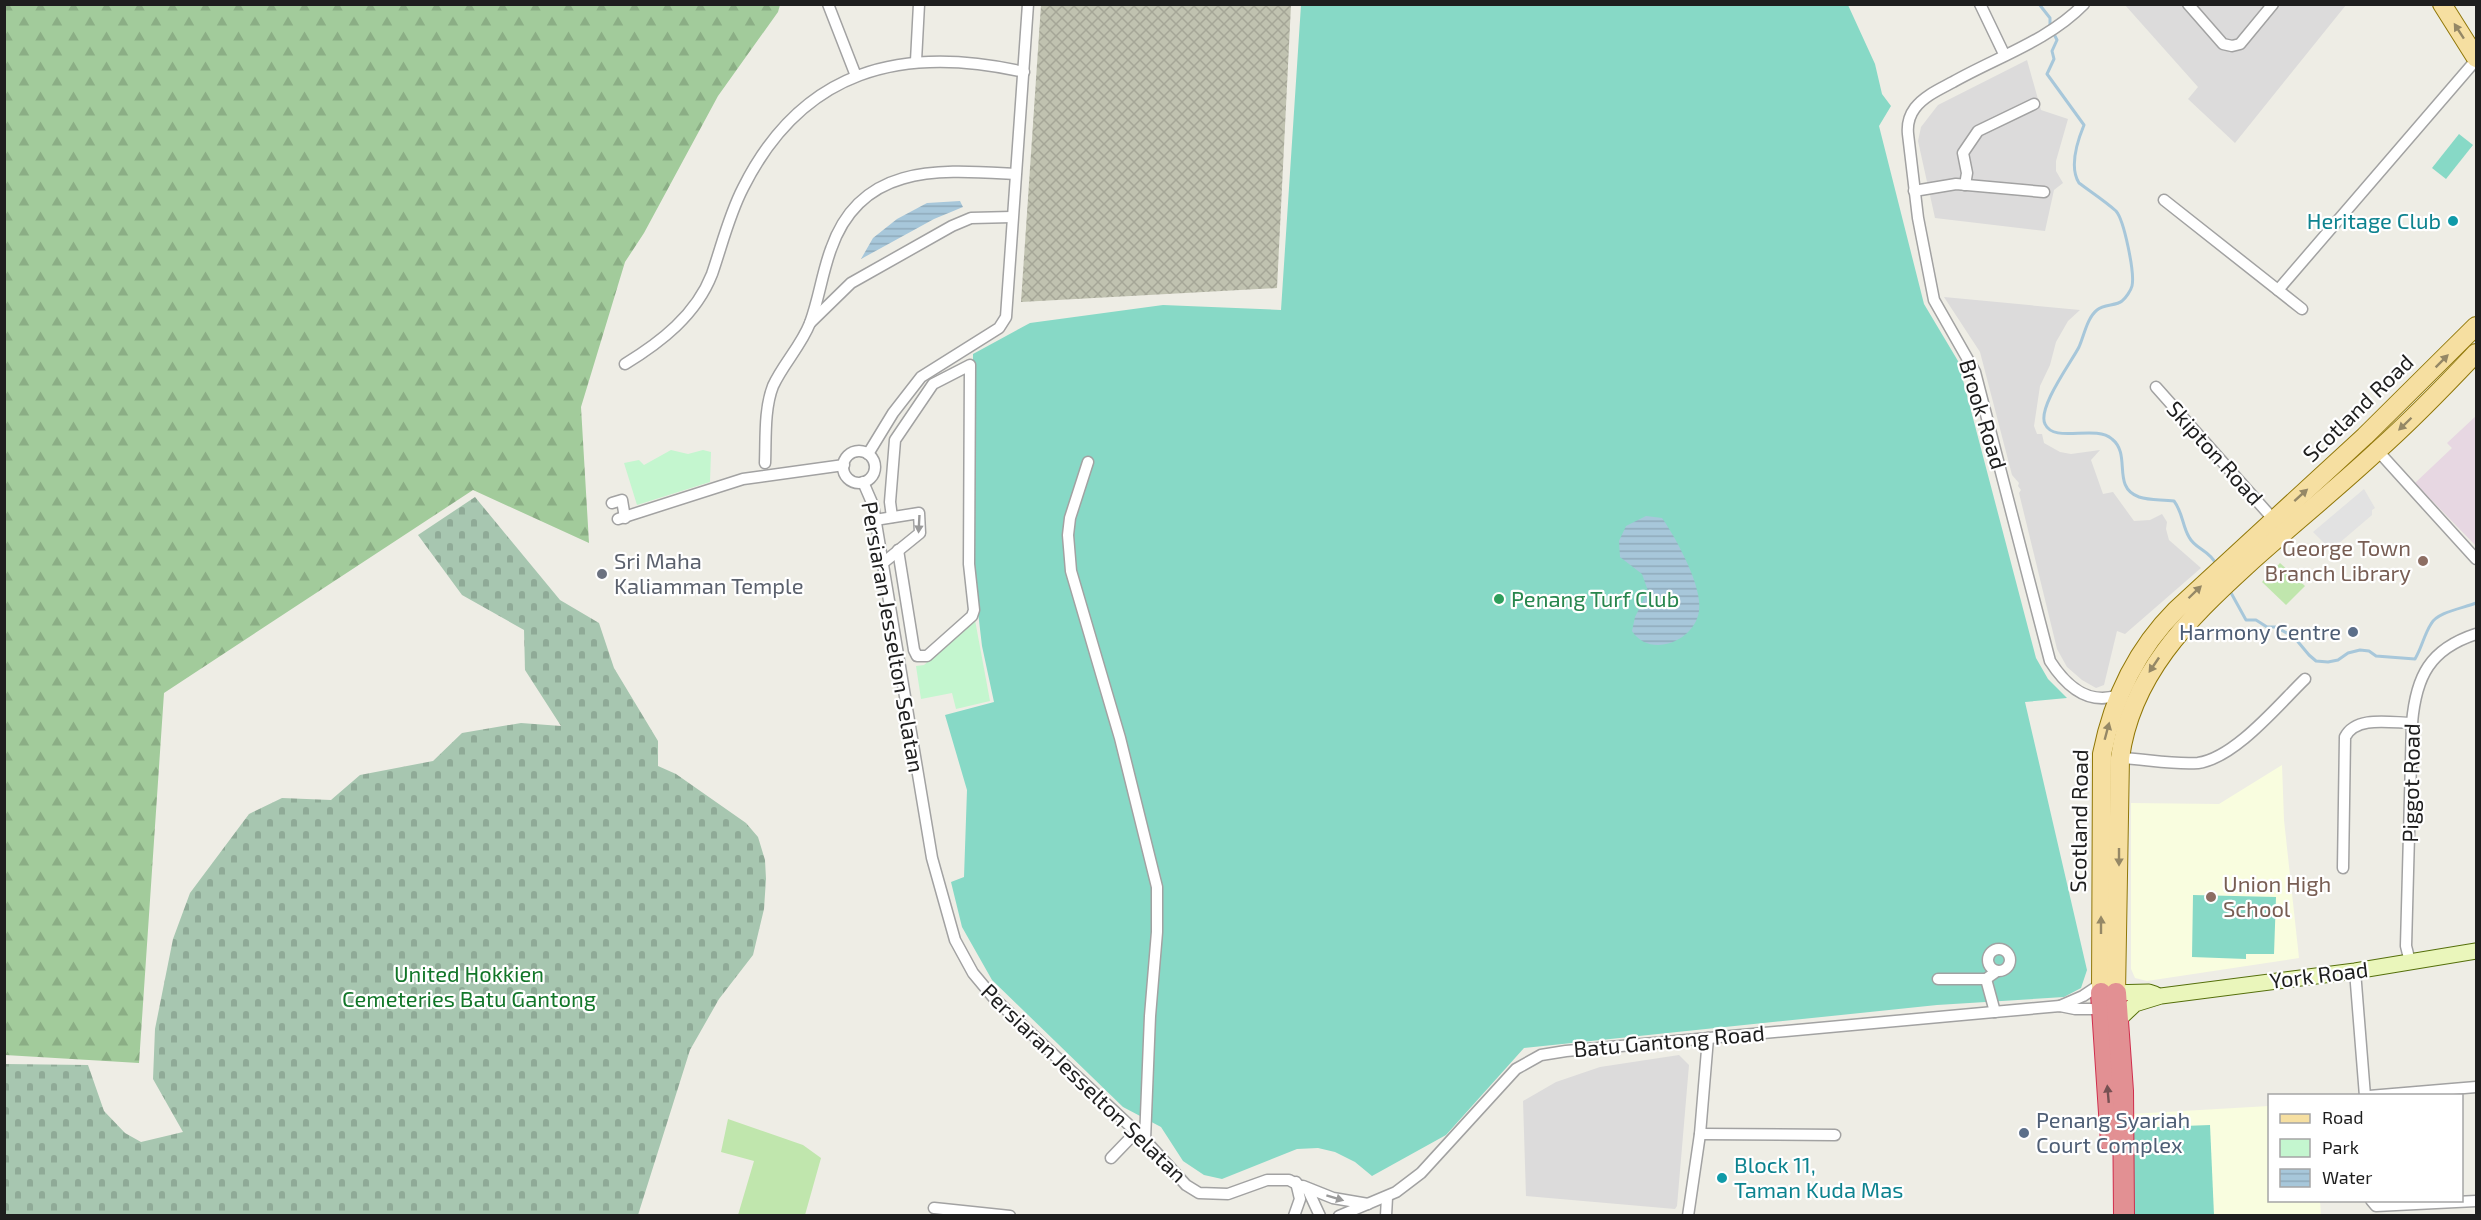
<svg xmlns="http://www.w3.org/2000/svg" width="2481" height="1220" viewBox="0 0 2481 1220" font-family="'Exo 2',sans-serif">
	<style>
		.residential { fill: #dcdbdb }
		.industrial { fill: #e7d7e2 }
		.education { fill: #f9fddf }
		.construction { fill: url(#construction-cross-hatch) }
		.grass { fill: #c0e6ad }
		.forest { fill: url(#forest-firs) }
		.cemetery { fill: url(#cemetery-stones) }
		.park { fill: #c4f6cf }
		.pitch { fill: #87d9c6 }
		.parking { fill: #e2e2e2 }
		.water { fill: url(#water-rules) }
		.lines { fill: none; stroke-linecap: round; stroke-linejoin: round }
		.stream { stroke: #a7c7da; stroke-width: 3 }
		.street-casing { stroke: #a2a2a2; stroke-width: 13 }
		.secondary-casing { stroke: #556f0b; stroke-width: 17 }
		.primary-casing { stroke: #907708; stroke-width: 20 }
		.highway-casing { stroke: #d02e4d; stroke-width: 22 }
		.street { stroke: #fff; stroke-width: 10 }
		.secondary { stroke: #eaf6bb; stroke-width: 15 }
		.primary { stroke: #f6dfa1; stroke-width: 18 }
		.highway { stroke: #e29093; stroke-width: 20 }
		.oneway { fill: #958866 }
		.oneway2 { fill: #9a9a9a }
		.oneway3 { fill: #765153 }
		.culture-dot { fill: #0f9aa8; stroke: #fff; stroke-width: 2 }
		.education-dot { fill: #8d6e63; stroke: #fff; stroke-width: 2 }
		.worship-dot { fill: #6b7280; stroke: #fff; stroke-width: 2 }
		.leisure-dot { fill: #2e9e5b; stroke: #fff; stroke-width: 2 }
		.service-dot { fill: #5c6f8a; stroke: #fff; stroke-width: 2 }
		.labels { text-anchor: middle; stroke-width: 4.5; stroke-linejoin: round; paint-order: stroke }
		.culture-label { font-size: 22px; fill: #0d838f; stroke: #fff; text-anchor: end }
		.street-label { font-size: 22px; fill: #1e1e1e; stroke: #fff }
		.education-label { font-size: 22px; fill: #785e54; stroke: #fff; text-anchor: end }
		.worship-label { font-size: 22px; fill: #5b616d; stroke: #fff; text-anchor: start }
		.leisure-label { font-size: 22px; fill: #27864d; stroke: #fff; text-anchor: start }
		.service-label { font-size: 22px; fill: #4e5e75; stroke: #fff; text-anchor: end }
		.park-label { font-size: 22px; fill: #127629; stroke: #fff }
	</style>
	<defs>
		<pattern id="construction-cross-hatch" width="8" height="8" patternUnits="userSpaceOnUse" patternTransform="scale(1.5)"><rect width="8" height="8" fill="#c0c2b0"/><path d="M0 0l8 8M0 8l8-8" fill="none" stroke="#a5a697"/></pattern>
		<pattern id="forest-firs" width="22" height="20" patternUnits="userSpaceOnUse" patternTransform="scale(1.5)"><rect width="22" height="20" fill="#a2cb9b"/><path d="M5 1l3.5 6h-7zM16 11l3.5 6h-7z" fill="#8bae85"/></pattern>
		<pattern id="cemetery-stones" width="16" height="16" patternUnits="userSpaceOnUse" patternTransform="scale(1.5)"><rect width="16" height="16" fill="#a7c6b0"/><path d="M2 7V4a2 2 0 0 1 4 0v3zM10 15v-3a2 2 0 0 1 4 0v3z" fill="#8faa97"/></pattern>
		<pattern id="water-rules" width="6" height="5" patternUnits="userSpaceOnUse" patternTransform="scale(1.5)"><rect width="6" height="5" fill="#a7c7da"/><path d="M0 2.5h6" fill="none" stroke="#8faabb"/></pattern>
	</defs>
	<rect width="100%" height="100%" fill="#eeede5"/>
	<g class="residential">
		<path d="M2125,5H2346L2235,143L2188,99L2198,87Z"/>
		<path d="M2027,60L2041,110L2068,119L2056,161V171L2063,183L2054,190L2045,231L1935,218L1918,141L1921,127L1938,105Z"/>
		<path d="M1944,297L2080,310L2068,321L2056,342L2050,365L2040,386L2034,426L2037,434H2042L2044,443L2060,452L2071,454L2100,450L2091,460L2103,494L2113,492L2134,521L2150,520L2162,514L2167,522L2166,529L2169,540L2201,568L2125,634L2117,631L2104,685L2096,688L2082,680L2067,667L2057,649L2019,493L2021,490L2018,486L2019,483L2012,475L1980,352Z"/>
		<path d="M1679,1055L1689,1065L1677,1206L1675,1209L1526,1196L1523,1101L1556,1082L1600,1067Z"/>
	</g>
	<path class="industrial" d="M2476,416V546L2415,483L2452,448L2447,443Z"/>
	<g class="education">
		<path d="M2282,765L2284,820L2299,958L2147,981L2135,978L2131,969V803L2219,804Z"/>
		<path d="M2269,1106L2270,1200L2320,1201L2321,1215H2133L2131,1114Z"/>
	</g>
	<path class="construction" d="M1041,5H1291L1277,288L1021,302Z"/>
	<g class="grass">
		<path d="M2280,563L2305,586L2286,605L2262,582Z"/>
		<path d="M728,1119L803,1145L821,1158L805,1215H738L754,1161L721,1152Z"/>
	</g>
	<path class="forest" d="M4,5H780L778,12L718,96L644,233L625,262L581,407L589,543L473,490L164,693L139,1063L5,1055Z"/>
	<path class="cemetery" d="M475,497L560,600L599,623L614,668L658,741V766L676,774L746,823L758,837L765,860L766,879L764,909L753,955L719,999L690,1050L638,1215H5V1064L88,1065L104,1111L125,1133L141,1142L183,1132L153,1079L155,1029L173,939L190,893L249,814L282,798L331,800L360,775L433,761L462,733L521,723L561,726L525,670L524,630L462,595L418,535Z"/>
	<g class="park">
		<path d="M671,450L688,454L703,450L711,452L710,482L637,505L624,463L639,460L644,465Z"/>
		<path d="M975,620L990,701L956,709L952,693L921,699L916,666L924,665Z"/>
	</g>
	<g class="pitch">
		<path d="M1301,5H1848L1875,64L1882,94L1891,106L1879,126L1924,304L1958,361L2036,658L2048,679L2067,698L2025,702L2087,970L2081,988L2064,997L1937,1005L1524,1048L1446,1135L1372,1176L1355,1162L1335,1152L1318,1148L1297,1149L1222,1179L1204,1175L1183,1161L1161,1127L1123,1107L992,980L962,927L951,882L964,877L967,790L945,715L994,702L982,646L972,561L973,354L1030,323L1163,305L1281,310Z"/>
		<path d="M2459,134L2473,145L2446,179L2432,168Z"/>
		<path d="M2193,895L2276,897L2274,954H2246V959L2192,957Z"/>
		<path d="M2210,1125L2214,1215H2133L2131,1128Z"/>
	</g>
	<path class="parking" d="M2364,489L2375,508L2372,510V515L2331,550L2313,532Z"/>
	<g class="water">
		<path d="M960,201L963,207L934,219L861,259L873,238L897,219L927,203Z"/>
		<path d="M1646,516L1662,518C1676,538 1703,587 1699,611C1695,641 1650,659 1632,631L1635,617L1648,591L1642,574L1620,557L1619,541L1626,526Z"/>
	</g>
	<g class="lines">
		<g class="stream">
			<path d="M2039,4L2050,18V26L2057,40L2052,51L2054,59L2047,74L2084,125C2077,142 2069,167 2079,183C2091,192 2105,201 2116,211C2124,220 2135,273 2132,286C2131,290 2126,298 2122,301C2116,306 2104,304 2097,310C2087,318 2084,336 2079,347C2072,361 2037,408 2045,424C2054,444 2095,424 2112,439C2132,455 2111,487 2139,497C2151,501 2162,499 2174,501C2183,513 2182,525 2189,537C2195,549 2209,550 2216,564"/>
			<path d="M2230,591L2246,620H2256L2267,627H2276L2294,637L2309,655L2316,661L2328,662L2338,660L2348,653L2360,650L2369,651L2376,656L2415,659C2422,647 2424,635 2431,624C2437,612 2464,608 2476,603"/>
		</g>
		<g class="street-casing">
			<g id="street">
				<path d="M828,4L856,76"/>
				<path d="M1980,4L2004,54"/>
				<path d="M2084,4C2048,41 1997,57 1953,82C1940,89 1924,96 1915,108C1909,116 1907,124 1908,134L1918,218L1934,300L1975,372L2050,661C2066,686 2088,706 2119,695"/>
				<path d="M2188,4L2223,44L2232,46L2240,44L2273,4"/>
				<path d="M916,61L919,4"/>
				<path d="M1965,185L1967,173L1963,153L1978,131L2034,104"/>
				<path d="M1914,191L1956,184L2044,192"/>
				<path d="M2164,200L2302,309"/>
				<path d="M2278,290L2476,60"/>
				<path d="M810,323L851,283L952,226L971,218L1012,217"/>
				<path d="M625,364C661,342 696,315 712,274C722,245 729,215 743,188C802,70 901,44 1024,72"/>
				<path d="M2156,387L2274,520"/>
				<path d="M2378,451L2476,559"/>
				<circle cx="859" cy="467" r="16"/>
				<path d="M868,454L893,413L921,377L999,328L1006,317L1028,4"/>
				<path d="M1088,462L1070,518L1068,535L1071,571L1120,738L1157,887V932L1150,1016L1145,1140"/>
				<path d="M765,463C766,439 764,409 773,386C783,364 801,346 810,323C819,299 822,273 831,249C861,162 941,170 1015,174"/>
				<path d="M863,482L873,505L932,858L955,940L973,973L993,997L1021,1024L1145,1140L1186,1185L1199,1193L1228,1194L1267,1180H1289L1308,1190L1320,1216"/>
				<path d="M612,503L622,500L625,518"/>
				<path d="M892,517L890,502L895,440L933,384L970,365L969,564L974,610L972,616L927,656H917L914,650L898,550"/>
				<path d="M618,519L743,479L844,465"/>
				<path d="M875,520L919,513L920,533L883,563"/>
				<path d="M2120,758C2145,759 2173,765 2198,763C2235,758 2279,704 2305,679"/>
				<path d="M2343,868L2345,737C2356,715 2392,723 2412,723"/>
				<circle cx="1999" cy="960" r="11"/>
				<path d="M2410,962L2406,946L2412,723C2416,676 2430,649 2476,634"/>
				<path d="M2355,971L2365,1096"/>
				<path d="M1938,979H1986L1997,971"/>
				<path d="M1986,979L1995,1012"/>
				<path d="M2060,1006L2083,996L2101,984"/>
				<path d="M2369,1096L2476,1087"/>
				<path d="M1700,1134L1835,1135"/>
				<path d="M1111,1158L1136,1132"/>
				<path d="M1303,1186L1333,1198L1368,1204"/>
				<path d="M2371,1200L2376,1206L2476,1201"/>
				<path d="M934,1208L1010,1216"/>
				<path d="M1294,1216L1300,1199L1296,1182"/>
				<path d="M1339,1216L1396,1192L1421,1173L1516,1069L1541,1055L1566,1051L2060,1006L2075,1009H2105"/>
				<path d="M1386,1216L1387,1197"/>
				<path d="M1688,1216L1700,1134L1708,1038"/>
			</g>
		</g>
		<g class="secondary-casing">
			<g id="secondary">
				<path d="M2107,993L2149,992L2155,994"/>
				<path d="M2117,1021L2135,1004L2161,996L2355,971L2476,951"/>
			</g>
		</g>
		<g class="primary-casing">
			<g id="primary">
				<path d="M2442,4L2476,58"/>
				<path d="M2101,993L2102,754C2113,699 2136,650 2176,610L2365,436L2476,326"/>
				<path d="M2116,993L2120,758C2131,675 2188,619 2246,566C2289,527 2334,491 2376,452C2411,421 2444,387 2476,353"/>
			</g>
		</g>
		<g class="highway-casing">
			<g id="highway">
				<path d="M2101,993L2111,1143"/>
				<path d="M2116,993L2123,1091L2124,1216"/>
			</g>
		</g>
		<use href="#street" class="street"/>
		<use href="#secondary" class="secondary"/>
		<use href="#primary" class="primary"/>
		<use href="#highway" class="highway"/>
	</g>
	<defs><path id="oneway-solid" d="M-6-.8H1V-3.2L6.5 0L1 3.2V.8H-6Z" transform="scale(1.5)"/></defs>
	<g class="oneway">
		<use href="#oneway-solid" transform="translate(2459 31) rotate(-123)"/>
		<use href="#oneway-solid" transform="translate(2442 361) rotate(-45)"/>
		<use href="#oneway-solid" transform="translate(2405 424) rotate(136)"/>
		<use href="#oneway-solid" transform="translate(2301 495) rotate(-42)"/>
		<use href="#oneway-solid" transform="translate(2195 592) rotate(-44)"/>
		<use href="#oneway-solid" transform="translate(2154 665) rotate(124)"/>
		<use href="#oneway-solid" transform="translate(2107 731) rotate(-75)"/>
		<use href="#oneway-solid" transform="translate(2119 857) rotate(90)"/>
		<use href="#oneway-solid" transform="translate(2101 925) rotate(-90)"/>
	</g>
	<g class="oneway2">
		<use href="#oneway-solid" transform="translate(919 524) rotate(93)"/>
		<use href="#oneway-solid" transform="translate(1335 1198) rotate(17)"/>
	</g>
	<use class="oneway3" href="#oneway-solid" transform="translate(2108 1094) rotate(-95)"/>
	<g class="culture-dot">
		<circle cx="2453" cy="221" r="6"/>
		<circle cx="1722" cy="1178" r="6"/>
	</g>
	<g class="education-dot">
		<circle cx="2423" cy="561" r="6"/>
		<circle cx="2211" cy="897" r="6"/>
	</g>
	<circle class="worship-dot" cx="602" cy="574" r="6"/>
	<circle class="leisure-dot" cx="1499" cy="599" r="6"/>
	<g class="service-dot">
		<circle cx="2353" cy="632" r="6"/>
		<circle cx="2024" cy="1133" r="6"/>
	</g>
	<g class="labels">
		<g class="culture-label">
			<text x="2441" y="229">Heritage Club</text>
			<text x="1734" y="1173" text-anchor="start">Block 11,<tspan x="1734" dy="25">Taman Kuda Mas</tspan></text>
		</g>
		<g class="street-label">
			<text transform="translate(2358 408) rotate(-44)" y="8">Scotland Road</text>
			<text transform="translate(1983 414) rotate(73)" y="8">Brook Road</text>
			<text transform="translate(2215 453) rotate(48)" y="8">Skipton Road</text>
			<text transform="translate(893 637) rotate(80)" y="8">Persiaran Jesselton Selatan</text>
			<text transform="translate(2411 783) rotate(-89)" y="8">Piggot Road</text>
			<text transform="translate(2079 821) rotate(-89)" y="8">Scotland Road</text>
			<text transform="translate(2319 975) rotate(-7)" y="8">York Road</text>
			<text transform="translate(1669 1041) rotate(-5)" y="8">Batu Gantong Road</text>
			<text transform="translate(1084 1083) rotate(44)" y="8">Persiaran Jesselton Selatan</text>
		</g>
		<g class="education-label">
			<text x="2411" y="556">George Town<tspan x="2411" dy="25">Branch Library</tspan></text>
			<text x="2223" y="892" text-anchor="start">Union High<tspan x="2223" dy="25">School</tspan></text>
		</g>
		<g class="worship-label">
			<text x="614" y="569">Sri Maha<tspan x="614" dy="25">Kaliamman Temple</tspan></text>
		</g>
		<g class="leisure-label">
			<text x="1511" y="607">Penang Turf Club</text>
		</g>
		<g class="service-label">
			<text x="2341" y="640">Harmony Centre</text>
			<text x="2036" y="1128" text-anchor="start">Penang Syariah<tspan x="2036" dy="25">Court Complex</tspan></text>
		</g>
		<g class="park-label">
			<text x="469" y="982">United Hokkien<tspan x="469" dy="25">Cemeteries Batu Gantong</tspan></text>
		</g>
	</g>
	<rect width="2481" height="1220" fill="none" stroke="#1e1e1e" stroke-width="12"/>
	<rect x="2268" y="1094" width="195" height="108" fill="#ffffff" stroke="#a5a5a5" stroke-width="1.5"/>
	<rect x="2280" y="1114" width="30" height="9" fill="#f6dfa1" stroke="#a5a5a5" stroke-width="1.5"/>
	<text x="2322" y="1124" font-size="18" fill="#1e1e1e">Road</text>
	<rect x="2280" y="1139" width="30" height="18" fill="#c4f6cf" stroke="#a5a5a5" stroke-width="1.5"/>
	<text x="2322" y="1154" font-size="18" fill="#1e1e1e">Park</text>
	<rect x="2280" y="1169" width="30" height="18" fill="url(#water-rules)" stroke="#a5a5a5" stroke-width="1.5"/>
	<text x="2322" y="1184" font-size="18" fill="#1e1e1e">Water</text>
</svg>
